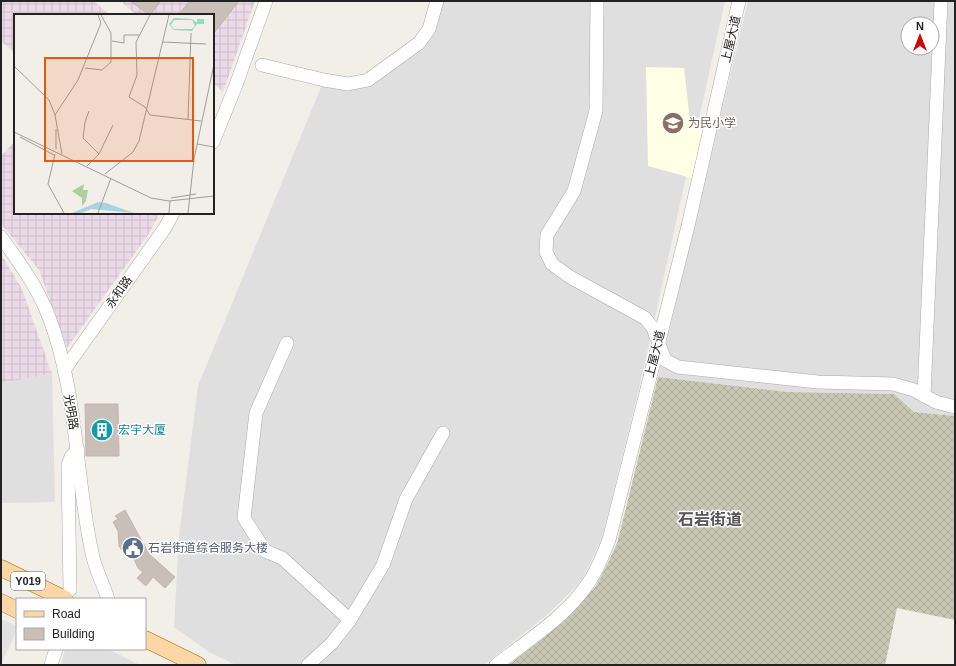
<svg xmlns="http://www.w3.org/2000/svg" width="956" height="666" viewBox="0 0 956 666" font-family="Helvetica,'Noto Sans SC',sans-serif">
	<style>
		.residential { fill: #e0dfdf; fill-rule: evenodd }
		.industrial { fill: url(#industrial-grid) }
		.education { fill: #ffffe5 }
		.construction { fill: url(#construction-cross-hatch) }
		.parking { fill: #e2e2e2 }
		.building { fill: #c7bfb8; stroke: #c4b6ab }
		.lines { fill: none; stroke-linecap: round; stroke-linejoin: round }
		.minor-casing { stroke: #a9a9a9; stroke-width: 14 }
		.major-casing { stroke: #a06b00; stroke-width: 17 }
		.minor { stroke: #fff; stroke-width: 13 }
		.major { stroke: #fcd6a4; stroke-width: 16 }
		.labels { text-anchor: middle; stroke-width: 3; stroke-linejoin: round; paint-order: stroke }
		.shield { fill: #fff; stroke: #646464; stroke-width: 1 }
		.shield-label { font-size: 11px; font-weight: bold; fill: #222 }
		.street-label { font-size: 12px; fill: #222; stroke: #fff }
		.education-label { font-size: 12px; fill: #785e54; stroke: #fff; text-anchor: start }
		.culture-label { font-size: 12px; fill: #0d838f; stroke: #fff; text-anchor: start }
		.service-label { font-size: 12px; fill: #4e5e75; stroke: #fff; text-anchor: start }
		.district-label { font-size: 16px; font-weight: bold; fill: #555; stroke: #fff }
		.inset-road { fill: none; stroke: #9f9d99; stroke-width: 1 }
		.view { fill: #e8590c; fill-opacity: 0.15; stroke: #e8590c; stroke-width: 2 }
		.inset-edge { fill: none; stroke: #222; stroke-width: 2 }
	</style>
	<defs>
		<pattern id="industrial-grid" width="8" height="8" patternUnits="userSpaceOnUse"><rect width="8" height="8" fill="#ebdbe8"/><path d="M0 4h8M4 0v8" fill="none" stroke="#c9bcc7"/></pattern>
		<pattern id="construction-cross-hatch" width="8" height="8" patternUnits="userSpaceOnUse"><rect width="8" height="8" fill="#c7c7b4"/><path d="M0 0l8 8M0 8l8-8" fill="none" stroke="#abab9a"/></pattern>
	</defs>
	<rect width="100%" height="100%" fill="#f2efe9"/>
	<g class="residential">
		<path d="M437,1H725L642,376L602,538L583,578L574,589L549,613L484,665H236L209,652L174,627L179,537L198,386L324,80H368L419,43Z"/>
		<path d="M748,1H955V416L914,412L894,394L788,392L658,377ZM908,24H932V48H908Z"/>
		<path d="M52,374L55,502L1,503V383Z"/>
		<path d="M65,649H108L140,665H61Z"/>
	</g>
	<g class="industrial">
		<path d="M1,1H94L110,15H15V53L1,41Z"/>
		<path d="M121,1H255L223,92L213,83V15H136Z"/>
		<path d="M15,141V213H160L150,232L67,348L39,270L1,224V156Z"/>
		<path d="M1,254L22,289L52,374L1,383Z"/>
	</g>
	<path class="education" d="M646,67L684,68L690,121L707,124L695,179L648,166Z"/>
	<path class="construction" d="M658,377L788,392L894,394L914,412L955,416V620L897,608L885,665H509L572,613L596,586L606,567L617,543L623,520Z"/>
	<path class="parking" d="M1,619L17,626V630L2,662Z"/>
	<g class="building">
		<path d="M130,1H161L150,15Z"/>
		<path d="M190,1H239L213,34V15H178Z"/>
		<path d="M85,404H118L119,456H86Z"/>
		<path d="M125,510L149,554L175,577L165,588L153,577L146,586L137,578L143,572L138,568L134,559L125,554L119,546L118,531L113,522L118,519L115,516Z"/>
	</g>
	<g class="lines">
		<g class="minor-casing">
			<g id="minor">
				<path d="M597,1L596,111L574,191L547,235L546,252L552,264L570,277L645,318L653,328L665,360L678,367L818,382L893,384L914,390L936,402L955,407"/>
				<path d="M262,65L324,80L348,84L368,80L419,43L429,29L437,1"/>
				<path d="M213,142L236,85L266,1"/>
				<path d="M1,237C19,262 38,288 49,317C78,393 75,475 92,553C95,569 103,583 108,599"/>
				<path d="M287,343L256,413L244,518L265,551L282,558L350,620"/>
				<path d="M64,370L165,228L173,213"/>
				<path d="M924,396L941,1"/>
				<path d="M70,590L68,465L71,457L78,450"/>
				<path d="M51,665L56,649"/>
				<path d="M308,665L332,643L350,620L383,565L406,499L443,433"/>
				<path d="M496,665C528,640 567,616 589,582C598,569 603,554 609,540L688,226L739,1"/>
			</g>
		</g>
		<g class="major-casing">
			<g id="major">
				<path d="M1,568L65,599"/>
				<path d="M1,602L17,610"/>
				<path d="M145,639L198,665"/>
			</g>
		</g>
		<use href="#minor" class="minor"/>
		<use href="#major" class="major"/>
	</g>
	<defs>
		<g id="school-disc" transform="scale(1.15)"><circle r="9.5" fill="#8d6e63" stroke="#fff"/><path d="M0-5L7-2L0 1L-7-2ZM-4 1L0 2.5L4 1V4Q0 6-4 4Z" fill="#fff"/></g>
		<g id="building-disc" transform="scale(1.15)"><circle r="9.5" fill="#0f9aa8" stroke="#fff"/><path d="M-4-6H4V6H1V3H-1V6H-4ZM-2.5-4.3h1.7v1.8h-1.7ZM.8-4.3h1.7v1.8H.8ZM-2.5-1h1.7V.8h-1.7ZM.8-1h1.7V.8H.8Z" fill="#fff"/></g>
		<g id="civic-disc" transform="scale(1.15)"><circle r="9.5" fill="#5c6f8a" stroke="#fff"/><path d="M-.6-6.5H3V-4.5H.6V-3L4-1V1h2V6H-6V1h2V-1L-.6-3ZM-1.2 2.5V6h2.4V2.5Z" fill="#fff"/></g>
	</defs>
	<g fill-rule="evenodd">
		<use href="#school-disc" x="673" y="123"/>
		<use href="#building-disc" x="102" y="430"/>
		<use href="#civic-disc" x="133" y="548"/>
	</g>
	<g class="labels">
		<rect class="shield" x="11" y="572" width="34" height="18" rx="3"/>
		<g class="shield-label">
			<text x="28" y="585">Y019</text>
		</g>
		<g class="street-label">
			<text transform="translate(731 39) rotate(-77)" y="4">上屋大道</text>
			<text transform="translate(119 292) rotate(-55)" y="4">永和路</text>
			<text transform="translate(655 354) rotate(-76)" y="4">上屋大道</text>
			<text transform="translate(71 412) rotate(80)" y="4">光明路</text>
		</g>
		<g class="education-label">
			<text x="688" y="127">为民小学</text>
		</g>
		<g class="culture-label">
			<text x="118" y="434">宏宇大厦</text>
		</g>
		<g class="service-label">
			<text x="148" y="552">石岩街道综合服务大楼</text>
		</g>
		<g class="district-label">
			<text x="710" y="525">石岩街道</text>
		</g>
	</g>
	<g transform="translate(14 14)">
		<rect width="200" height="200" fill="#f2efe9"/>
		<path d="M70,170L69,176H74L72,187L68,192V184L58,177Z" fill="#add19e"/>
		<path d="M160,4L178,5L183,9V5H190V10H183L178,17L160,16L155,10ZM160,6H178L181,12L178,15H160L157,11Z" fill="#88e0be" fill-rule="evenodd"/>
		<path d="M84,188L92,189L120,199L77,195L68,199H58Z" fill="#aad3df"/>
		<path class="inset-road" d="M136,1L122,28L123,61L115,83L131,93L136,101L187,107M98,27L110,29V21H126M149,28L192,30M0,52L35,86L41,101L48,140M71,54L88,56L97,48V19L87,1M75,97L71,108L69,124L85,140M41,101L64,66L87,9L84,1M174,105L177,19M0,118L137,184L155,187L200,182M6,123L40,141M183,130L200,133M42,135V115M41,140L34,170L50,199M73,152L85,140L99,111M91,160L119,138L125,127L155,1M157,184L182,180M84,199L97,164M155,199L156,187M174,199L180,145L200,50"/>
		<path class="view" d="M31,44H179V147H31Z"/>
		<rect width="200" height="200" class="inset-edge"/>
	</g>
	<rect width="956" height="666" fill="none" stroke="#222222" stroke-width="4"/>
	<rect x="16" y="598" width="130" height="52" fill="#ffffff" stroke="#a7a7a7"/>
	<rect x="24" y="611" width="20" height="6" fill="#fcd6a4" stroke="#a7a7a7"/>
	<text x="52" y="618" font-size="12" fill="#222222">Road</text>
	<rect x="24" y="628" width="20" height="12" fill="#c7bfb8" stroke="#a7a7a7"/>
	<text x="52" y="638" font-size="12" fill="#222222">Building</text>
	<g transform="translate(920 36)"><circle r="19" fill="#ffffff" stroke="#a7a7a7"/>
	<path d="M0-3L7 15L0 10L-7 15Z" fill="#d40000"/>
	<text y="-6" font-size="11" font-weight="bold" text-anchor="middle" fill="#222222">N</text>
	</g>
</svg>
